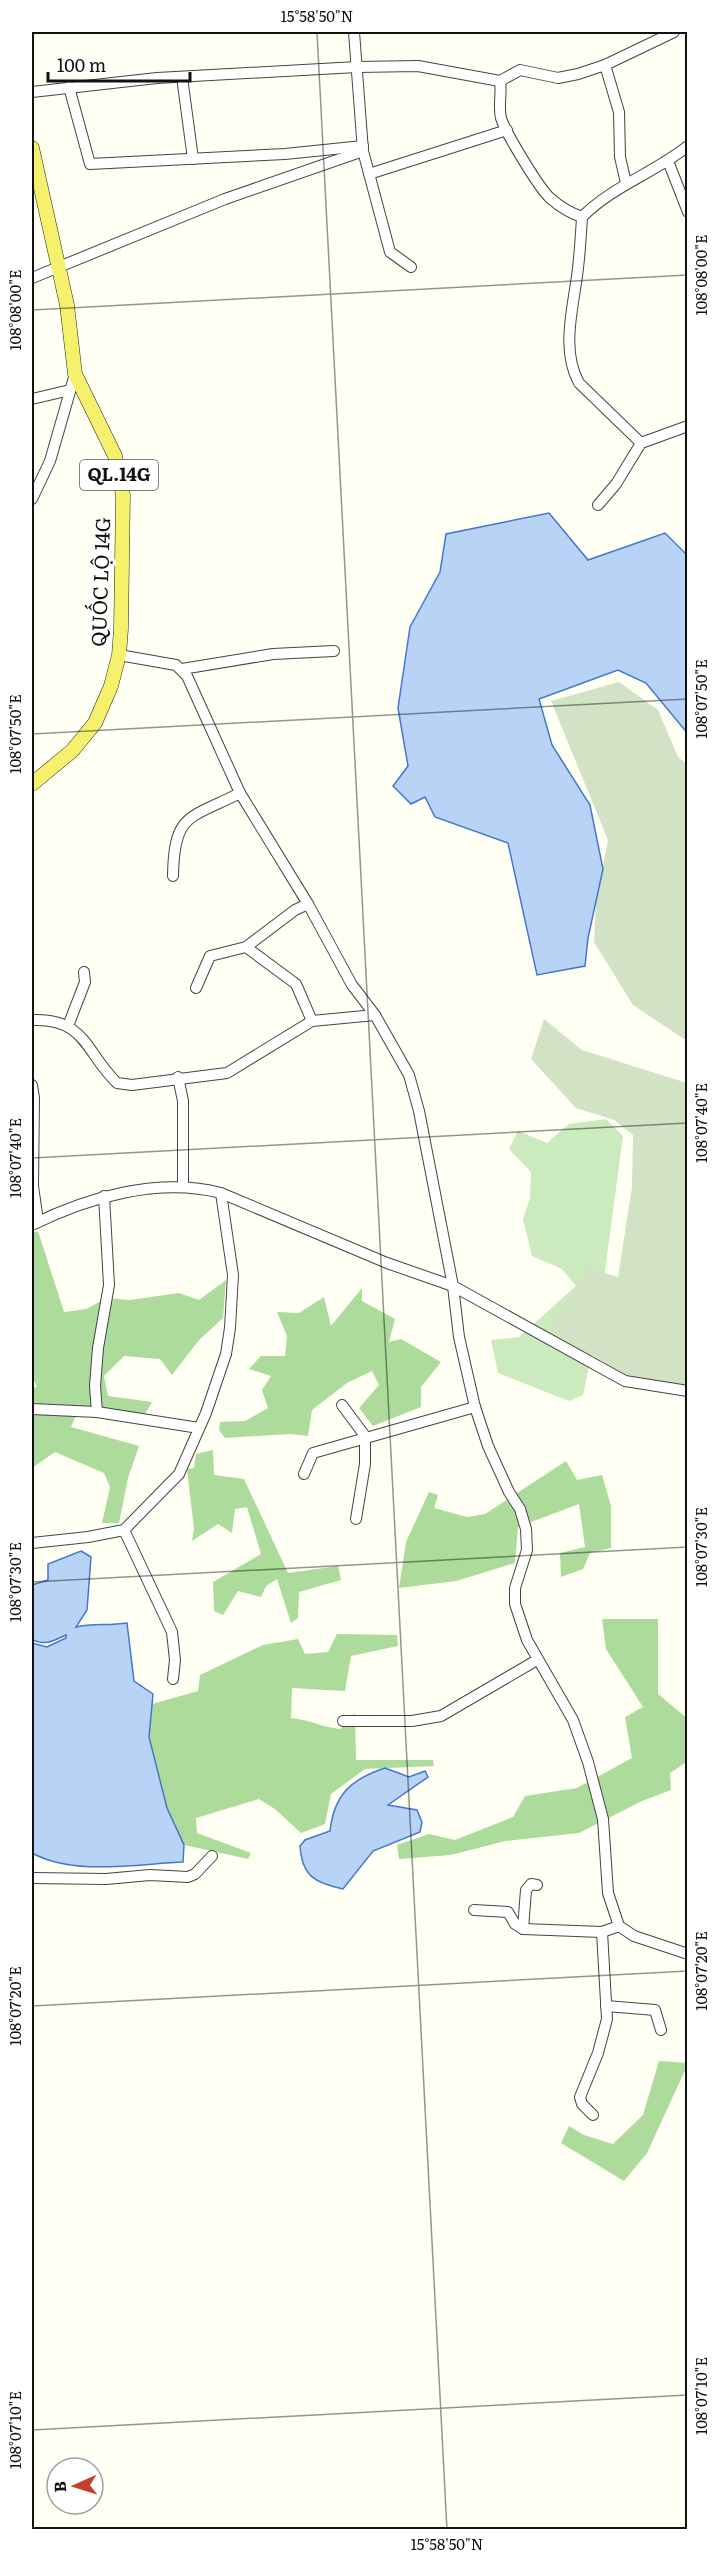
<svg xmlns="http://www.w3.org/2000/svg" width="719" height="2561" viewBox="0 0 719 2561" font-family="Literata,serif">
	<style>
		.green { fill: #cbeabd }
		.forest { fill: #acdb9c }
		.cemetery { fill: #d2e2c4 }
		.water { fill: #b9d3f6; stroke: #4178cc; stroke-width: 1.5 }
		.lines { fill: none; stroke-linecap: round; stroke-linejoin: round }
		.minor-casing { stroke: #444; stroke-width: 12 }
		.major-casing { stroke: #222; stroke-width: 15 }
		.minor { stroke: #fff; stroke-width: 10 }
		.major { stroke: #f6f16d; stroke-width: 14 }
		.ticks { fill: none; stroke: #111; stroke-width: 1.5; stroke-opacity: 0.45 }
		.labels { text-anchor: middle; stroke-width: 6; stroke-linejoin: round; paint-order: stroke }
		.shield { fill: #fff; stroke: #585858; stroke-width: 1.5 }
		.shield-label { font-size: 18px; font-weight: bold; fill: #111 }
		.street-label { font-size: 20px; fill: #111; stroke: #fff }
		.neatline { fill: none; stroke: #111; stroke-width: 2 }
		.ticks-label { font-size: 15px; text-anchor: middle; fill: #111 }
	</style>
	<rect width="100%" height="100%" fill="#fffff4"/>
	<path class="green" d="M606,1119L623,1136L599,1316L583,1395L569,1401L498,1373L491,1340L519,1337L576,1286L562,1269L532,1256L523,1219L530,1198L531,1172L509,1149L518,1131L547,1143L569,1124Z"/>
	<g class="forest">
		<path d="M38,1231L64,1312L86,1309L107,1298L130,1300L179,1293L199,1300L226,1280L223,1318L199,1340L172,1375L160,1359L124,1356L104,1376L108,1396L152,1402L144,1416L79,1408L71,1427L139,1446L128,1478L119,1523H102L110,1487L104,1473L55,1452L32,1468V1388L37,1387L32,1376V1233Z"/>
		<path d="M362,1288V1301L395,1319L389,1342L401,1339L441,1362L421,1387V1407L373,1426L359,1408L379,1385L372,1371L347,1383L312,1410L308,1436L291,1434L225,1438L219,1430L220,1422L245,1421L268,1408L262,1390L271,1376L249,1369L261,1356H285L287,1336L277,1312L299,1313L324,1297L331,1326Z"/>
		<path d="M213,1450L214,1475L244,1479L288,1573L338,1566L341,1580L299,1592L298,1618L291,1623L277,1579L266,1586L261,1597L238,1591L223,1615L214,1611L213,1582L261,1554L247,1507L235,1509L232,1533L218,1524L192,1541L194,1529L187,1469L194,1468L196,1454Z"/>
		<path d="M566,1461L577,1480L602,1475L611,1506V1548L590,1553L583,1569L561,1577L560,1553L585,1547L579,1504L518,1527L515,1563L456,1581L399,1588L406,1542L429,1492L438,1495L434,1508L467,1517L485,1514Z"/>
		<path d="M602,1619H658V1694L687,1718L685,1763L670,1773L671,1790L642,1801L579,1833L505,1841L451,1855L399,1859L397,1845L429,1834L455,1840L513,1817L525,1796L577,1788L632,1758L625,1717L643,1707L606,1649Z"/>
		<path d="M337,1634L397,1635L398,1646L351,1656L345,1691L292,1688L291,1718C310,1720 322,1727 340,1729L355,1713L356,1760H433L434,1766L365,1769L331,1794L325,1824L301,1833L275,1809L259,1799L196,1818L197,1833L251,1853L248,1859L184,1845L167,1808L149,1737L152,1704L198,1691L200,1675L263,1645L298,1639L305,1654L328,1652Z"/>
		<path d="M659,2061L687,2063V2066L647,2153L624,2181L561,2143L569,2126L584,2135L613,2144L643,2115Z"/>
	</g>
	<g class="cemetery">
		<path d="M619,682L658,710L678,757L687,764V1041L633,1005L594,942L596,902L608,840L551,701Z"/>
		<path d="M544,1019L582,1050L687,1083V1387L641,1384L548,1329L587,1268L618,1277L632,1187L633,1135L614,1120L576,1108L531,1059Z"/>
	</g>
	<g class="water">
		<path d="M549,513L588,560L665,533L687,555L688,734L646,683L618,670L539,699L552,745L590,805L603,869L588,938L585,966L537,975L508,843L435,817L425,797L411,804L393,786L408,766L398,708L410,627L440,572L446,534Z"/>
		<path d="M81,1551L91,1557L87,1610L76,1627C93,1623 109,1626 127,1623L134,1681L153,1694L149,1737L167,1808L184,1845L183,1862C136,1864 74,1876 32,1853V1643L47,1647L66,1638V1635C55,1640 44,1647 32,1639V1585L48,1580V1564Z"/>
		<path d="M385,1768L409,1777L425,1771L428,1777L388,1805L417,1810L422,1822L420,1832L373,1851L343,1889C316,1883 302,1877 300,1846L305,1840L330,1831C334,1795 351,1779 385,1768Z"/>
	</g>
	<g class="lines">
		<g class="minor-casing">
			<g id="minor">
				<path d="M354,32L363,151L390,252L411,267"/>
				<path d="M605,65L619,112L620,157L626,183"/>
				<path d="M182,77L193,159"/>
				<path d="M500,81C502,94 498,106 501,118C505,132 539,188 550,198C559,206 570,213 582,217C581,234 580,251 578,268C574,306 560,348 579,383L641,443"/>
				<path d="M69,87L90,164L285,154L363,146"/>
				<path d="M32,92L157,78L357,67L418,66L500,81L520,70L558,78L578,74L605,65L674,32"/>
				<path d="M668,161L688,212"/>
				<path d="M369,174L507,130"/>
				<path d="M582,217C613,186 654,173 688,146"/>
				<path d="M32,278L225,199L363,151"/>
				<path d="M32,399L70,390"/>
				<path d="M32,499L50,461L75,374"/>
				<path d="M598,505L616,484L641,443L688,426"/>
				<path d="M119,655L176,665L187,676L240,793L308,904L352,985L375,1015L409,1075L419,1111L453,1286L459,1337L475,1407L488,1446L509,1492L520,1509L526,1529L527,1550L515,1588V1604L527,1640L573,1720L588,1762L603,1819L608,1893L619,1926L634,1936L688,1954"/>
				<path d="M182,669L273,654L334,651"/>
				<path d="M173,876C174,813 189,819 240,793"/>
				<path d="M246,947L296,984L312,1021"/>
				<path d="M196,988L210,956L246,947L295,910L308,904"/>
				<path d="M32,1020C86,1018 85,1052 117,1083L132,1085L227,1073L312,1021L375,1015"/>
				<path d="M68,1026L85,982L84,972"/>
				<path d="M178,1077L183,1101V1186"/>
				<path d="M32,1085L34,1098L33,1186L38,1221"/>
				<path d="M32,1225C88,1197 159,1177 221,1193L387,1263L453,1286L625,1381L688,1391"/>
				<path d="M342,1405L365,1436V1464L356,1519"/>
				<path d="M32,1409L97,1412L95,1386L98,1348L109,1285L104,1196"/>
				<path d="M97,1412L199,1428"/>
				<path d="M304,1474L313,1453L475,1407"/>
				<path d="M124,1530L172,1632L175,1660L173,1679"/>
				<path d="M32,1543L88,1537L124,1530L179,1474L206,1413L226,1354L230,1328L233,1275L221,1193"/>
				<path d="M343,1721H412L441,1716L537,1660"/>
				<path d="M32,1878L106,1879L150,1875L188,1877L195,1874L212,1856"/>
				<path d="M474,1910L508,1912L515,1924L523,1929L602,1932L619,1926"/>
				<path d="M523,1929L526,1890L531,1884L537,1885"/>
				<path d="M606,2006L655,2010L661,2030"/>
				<path d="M593,2115L582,2104L580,2097L598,2053L607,2019L602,1932"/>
			</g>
		</g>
		<g class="major-casing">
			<path id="major" d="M32,148L67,305L75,374L115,456L123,495L121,629L119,655L111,686L95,723L72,751L32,784"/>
		</g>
		<use href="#minor" class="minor"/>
		<use href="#major" class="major"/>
	</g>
	<path class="ticks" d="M317,32L447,2530M32,310L688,275M32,734L688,699M32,1158L688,1123M32,1582L688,1547M32,2006L688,1971M32,2430L688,2395"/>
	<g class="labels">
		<rect class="shield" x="80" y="460" width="78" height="30" rx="4.5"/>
		<g class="shield-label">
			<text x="119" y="481">QL.14G</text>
		</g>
		<g class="street-label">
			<text transform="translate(101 582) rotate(-88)" y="7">QUỐC LỘ 14G</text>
		</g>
	</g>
	<rect width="719" height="2561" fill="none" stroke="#ffffff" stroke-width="66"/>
	<g transform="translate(75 2486) rotate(267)"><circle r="28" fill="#ffffff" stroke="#a0a0a0" stroke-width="1.5"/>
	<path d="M0-4.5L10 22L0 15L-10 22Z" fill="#c04029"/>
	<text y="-9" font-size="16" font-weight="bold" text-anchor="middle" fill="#111111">B</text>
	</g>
	<path d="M48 72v9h142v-9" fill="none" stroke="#111111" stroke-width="3"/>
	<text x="57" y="72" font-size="18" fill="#111111" stroke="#ffffff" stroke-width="4.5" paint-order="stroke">100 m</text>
	<rect x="33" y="33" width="653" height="2495" class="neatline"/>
	<g class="ticks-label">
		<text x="317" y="22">15°58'50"N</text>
		<text transform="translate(702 275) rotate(-90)" y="5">108°08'00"E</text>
		<text transform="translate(16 310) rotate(-90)" y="5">108°08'00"E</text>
		<text transform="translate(702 699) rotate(-90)" y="5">108°07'50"E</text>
		<text transform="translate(16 734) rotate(-90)" y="5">108°07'50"E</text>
		<text transform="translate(702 1123) rotate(-90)" y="5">108°07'40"E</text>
		<text transform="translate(16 1158) rotate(-90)" y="5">108°07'40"E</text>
		<text transform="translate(702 1547) rotate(-90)" y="5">108°07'30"E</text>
		<text transform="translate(16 1582) rotate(-90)" y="5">108°07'30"E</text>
		<text transform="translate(702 1971) rotate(-90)" y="5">108°07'20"E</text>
		<text transform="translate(16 2006) rotate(-90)" y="5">108°07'20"E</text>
		<text transform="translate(702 2396) rotate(-90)" y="5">108°07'10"E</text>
		<text transform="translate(16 2430) rotate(-90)" y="5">108°07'10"E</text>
		<text x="447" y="2550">15°58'50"N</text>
	</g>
</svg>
